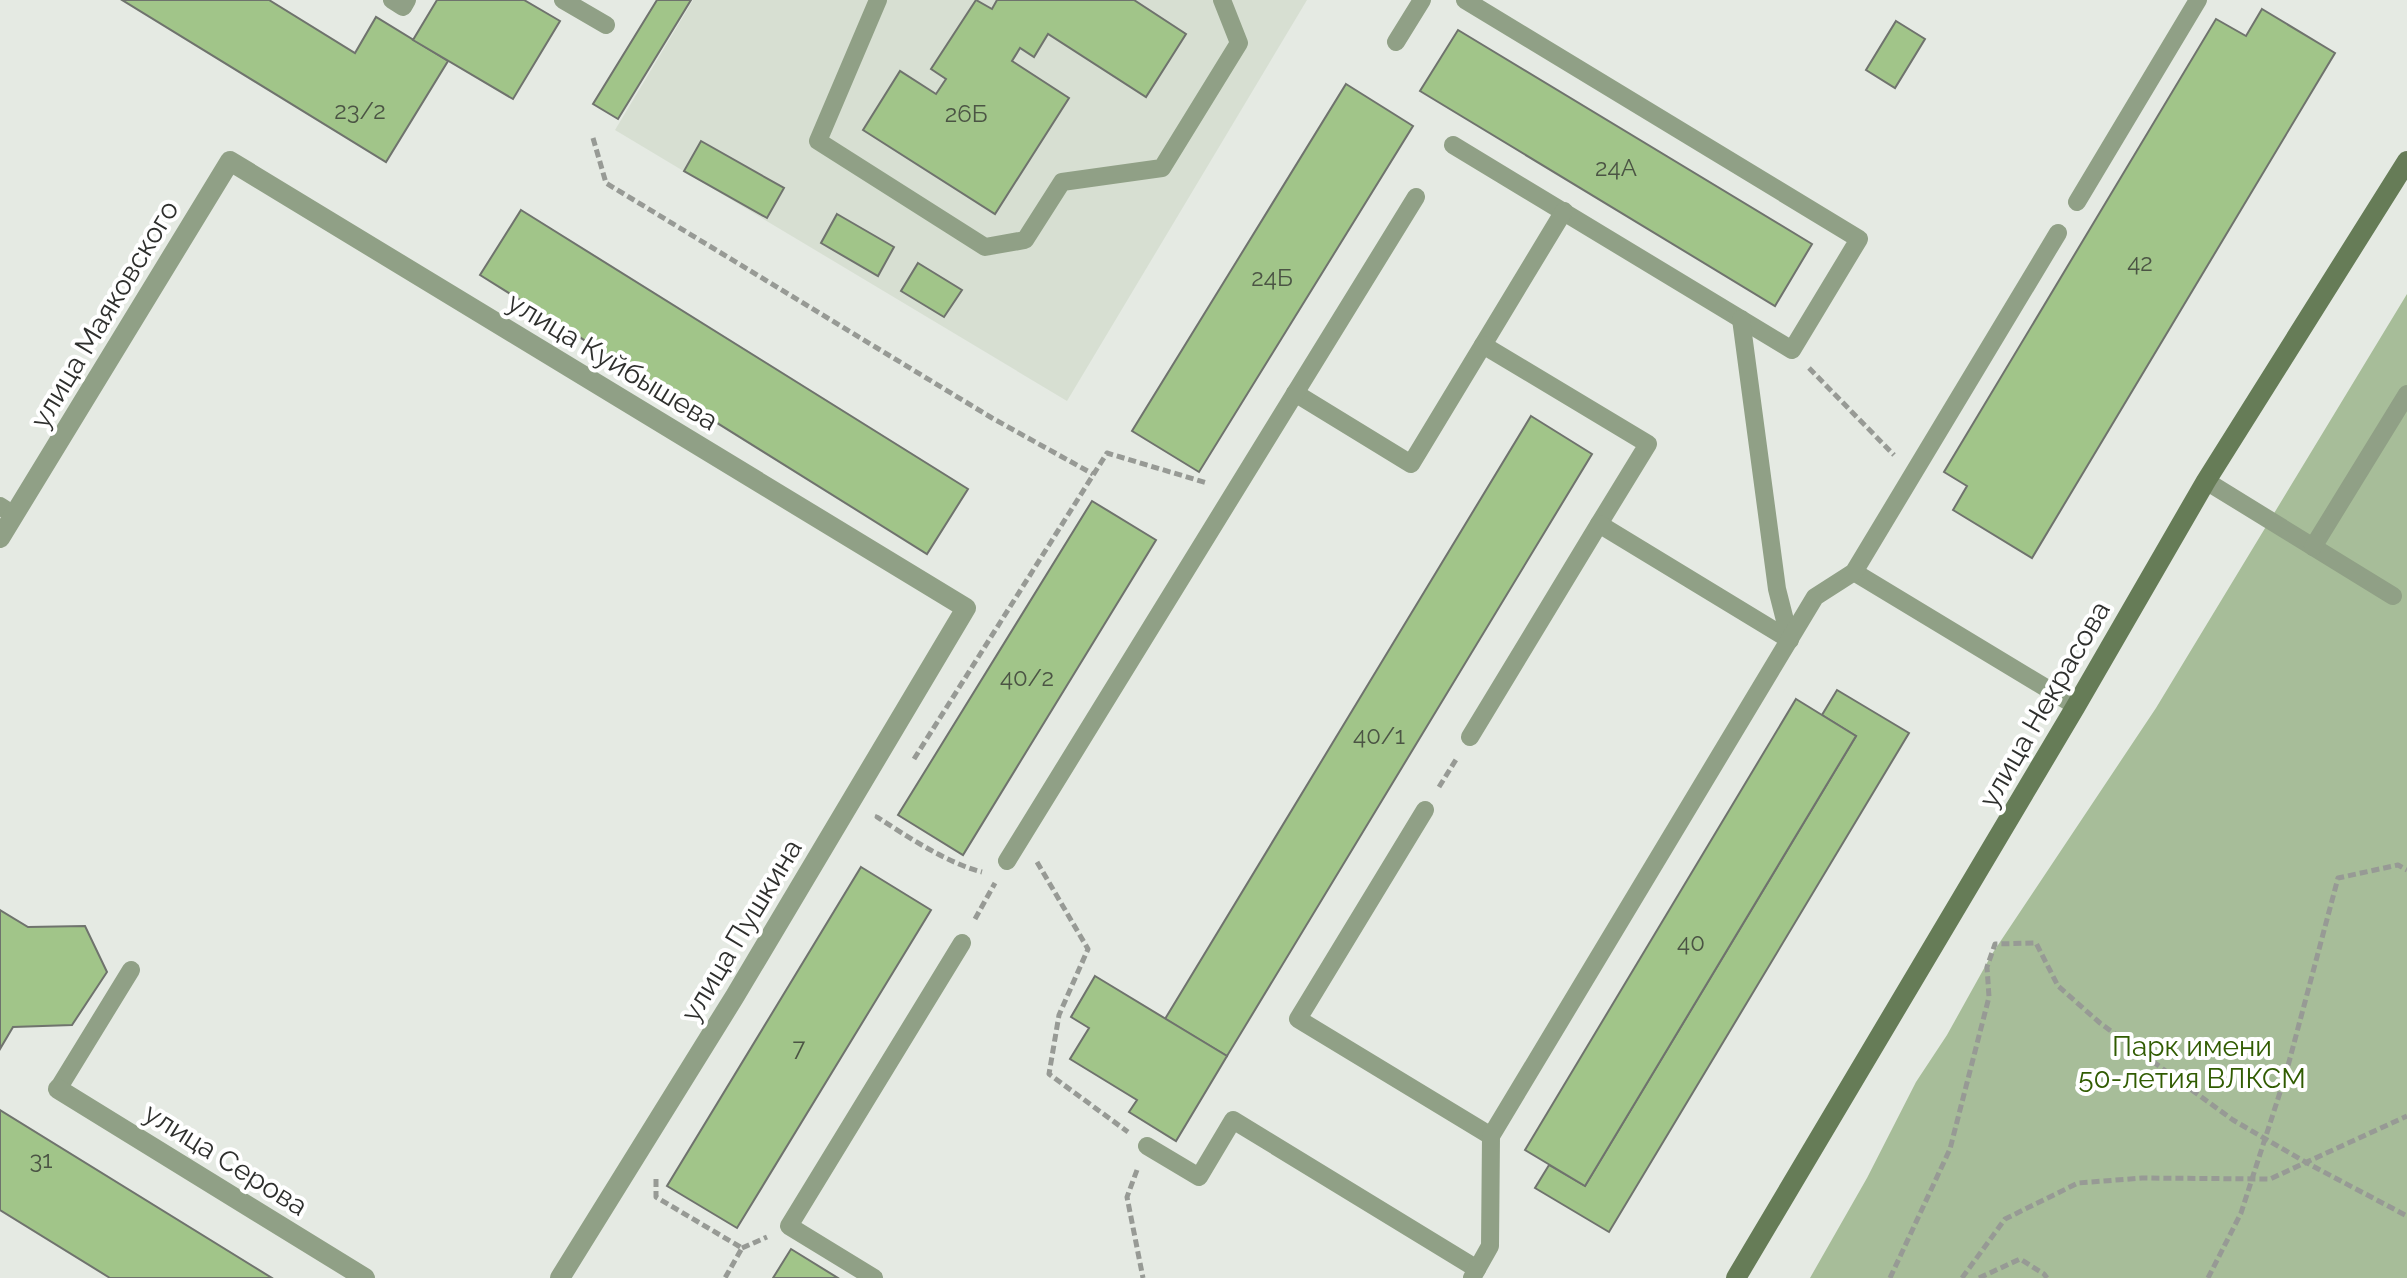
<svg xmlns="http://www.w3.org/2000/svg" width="2407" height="1278" viewBox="0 0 2407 1278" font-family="Raleway,sans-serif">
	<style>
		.built { fill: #d7dfd2 }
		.green { fill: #a7bd99 }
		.building { fill: #a1c589; stroke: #6f736d; stroke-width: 2 }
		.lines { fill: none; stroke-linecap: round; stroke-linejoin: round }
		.path { stroke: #979a95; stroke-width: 5; stroke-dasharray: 8 4; stroke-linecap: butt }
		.lane { stroke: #90a086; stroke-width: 18 }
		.street { stroke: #90a086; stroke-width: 20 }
		.secondary { stroke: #667c57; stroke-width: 20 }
		.labels { text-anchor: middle; stroke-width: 8; stroke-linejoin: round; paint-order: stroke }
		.number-label { font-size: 24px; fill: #4b5444 }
		.street-label { font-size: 28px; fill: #2e2f2d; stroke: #fff }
		.park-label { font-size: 28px; fill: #315c02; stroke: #fff }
	</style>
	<rect width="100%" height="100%" fill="#e5eae3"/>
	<path class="built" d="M693,0H1307L1067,401L615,130Z"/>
	<path class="green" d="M2407,294V1278H1810L1867,1178L1916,1082L1947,1035L1992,954L2156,708Z"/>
	<g class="building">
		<path d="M122,0H269L355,53L376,17L448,61L386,162Z"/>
		<path d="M437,0H524L560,21L513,99L413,40Z"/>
		<path d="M657,0H691L618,119L593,104Z"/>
		<path d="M976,0L992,9L997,0H1134L1186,34L1146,97L1048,34L1034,57L1020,48L1012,61L1069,98L995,214L863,130L900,71L936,94L946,79L931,69Z"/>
		<path d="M2262,9L2335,53L2032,558L1953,510L1967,486L1944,472L2216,19L2246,36Z"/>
		<path d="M1896,21L1925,39L1895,88L1866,70Z"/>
		<path d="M1458,30L1812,244L1775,306L1420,91Z"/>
		<path d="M1346,84L1413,126L1199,472L1132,431Z"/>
		<path d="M701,141L784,188L767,218L684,171Z"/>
		<path d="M521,210L968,489L927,554L480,275Z"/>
		<path d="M837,214L894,247L878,276L821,243Z"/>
		<path d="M918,263L962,290L944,317L901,291Z"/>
		<path d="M1531,416L1592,454L1227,1056L1165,1019Z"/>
		<path d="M1092,501L1156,540L963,855L898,815Z"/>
		<path d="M1837,690L1909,733L1609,1232L1535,1188L1549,1165L1585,1186L1856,736L1822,715Z"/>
		<path d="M1796,699L1856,736L1585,1186L1525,1150Z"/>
		<path d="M861,867L931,910L737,1228L667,1186Z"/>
		<path d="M0,910L28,927L85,926L107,972L72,1025L13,1027L0,1049Z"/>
		<path d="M1095,976L1227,1056L1176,1141L1129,1112L1137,1100L1070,1059L1089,1028L1071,1017Z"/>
		<path d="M0,1110L272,1278H110L0,1210Z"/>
		<path d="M791,1249L838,1278H773Z"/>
	</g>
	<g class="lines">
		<g class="path">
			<path d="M593,138L606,183L992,418L1093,474"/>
			<path d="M1809,368L1894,455"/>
			<path d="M914,759L1107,453L1207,483"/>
			<path d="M1439,787L1457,758"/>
			<path d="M878,815L877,817C908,837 947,863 982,872"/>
			<path d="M1037,862L1088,949L1059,1015L1049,1074L1128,1132"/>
			<path d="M975,919L995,883"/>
			<path d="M1137,1170L1127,1197L1143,1278"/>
			<path d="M656,1179V1197L742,1248L725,1278"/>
			<path d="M742,1248L767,1237"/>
			<path d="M1890,1278L1950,1149L1989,997L1987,967L1995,944L2036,943L2058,986L2100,1023L2233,1120L2307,1163L2407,1216"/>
			<path d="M1962,1278L2005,1219L2078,1183L2142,1178L2270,1179L2407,1116"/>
			<path d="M1979,1278L2020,1259L2044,1274L2047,1278"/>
			<path d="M2208,1278L2241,1213L2285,1077L2338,878L2398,865L2407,870"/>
		</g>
		<g class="lane">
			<path d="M392,0L403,7L407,0"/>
			<path d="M563,0L606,25"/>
			<path d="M878,0L818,141L985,247L1025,240L1062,182L1162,168L1239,43L1222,0"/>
			<path d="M1396,42L1422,0"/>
			<path d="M1453,145L1792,350L1859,239L1465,0"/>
			<path d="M2077,202L2198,0"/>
			<path d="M1483,345L1564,211"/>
			<path d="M1295,393L1411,464L1483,345L1648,444L1599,524"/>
			<path d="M2206,481L2393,596"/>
			<path d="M0,506L14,515"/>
			<path d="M2313,547L2407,394"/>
			<path d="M1854,572L2076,706"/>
			<path d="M1470,737L1599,524L1790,640L1777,589L1741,319"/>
			<path d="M1425,810L1298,1019L1491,1136"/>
			<path d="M1007,861L1416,197"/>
			<path d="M58,1089L131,970"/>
			<path d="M1147,1146L1199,1177L1233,1120L1477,1269"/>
			<path d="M874,1278L789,1226L962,943"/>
			<path d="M1472,1278L1490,1246L1491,1136L1815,597L1854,572L2058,233"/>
		</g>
		<g class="street">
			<path d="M0,538L230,161L966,608L735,996L560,1278"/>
			<path d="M58,1089L365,1278"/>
		</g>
		<path class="secondary" d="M1736,1278L2076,706L2206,481L2407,161"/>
	</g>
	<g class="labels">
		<g class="number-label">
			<text x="360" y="119">23/2</text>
			<text x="966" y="122">26Б</text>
			<text x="1616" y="176">24А</text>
			<text x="2140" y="271">42</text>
			<text x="1272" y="286">24Б</text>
			<text x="1027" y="686">40/2</text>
			<text x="1379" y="744">40/1</text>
			<text x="1691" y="951">40</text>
			<text x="799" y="1056">7</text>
			<text x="41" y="1168">31</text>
		</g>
		<g class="street-label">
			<text transform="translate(104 314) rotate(-59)" y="10">улица Маяковского</text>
			<text transform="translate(613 361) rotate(31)" y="10">улица Куйбышева</text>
			<text transform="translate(2044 704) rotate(-60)" y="10">улица Некрасова</text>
			<text transform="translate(741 930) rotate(-59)" y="10">улица Пушкина</text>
			<text transform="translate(226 1159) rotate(32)" y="10">улица Серова</text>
		</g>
		<g class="park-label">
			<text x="2192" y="1056">Парк имени<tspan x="2192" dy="32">50-летия ВЛКСМ</tspan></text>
		</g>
	</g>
</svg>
